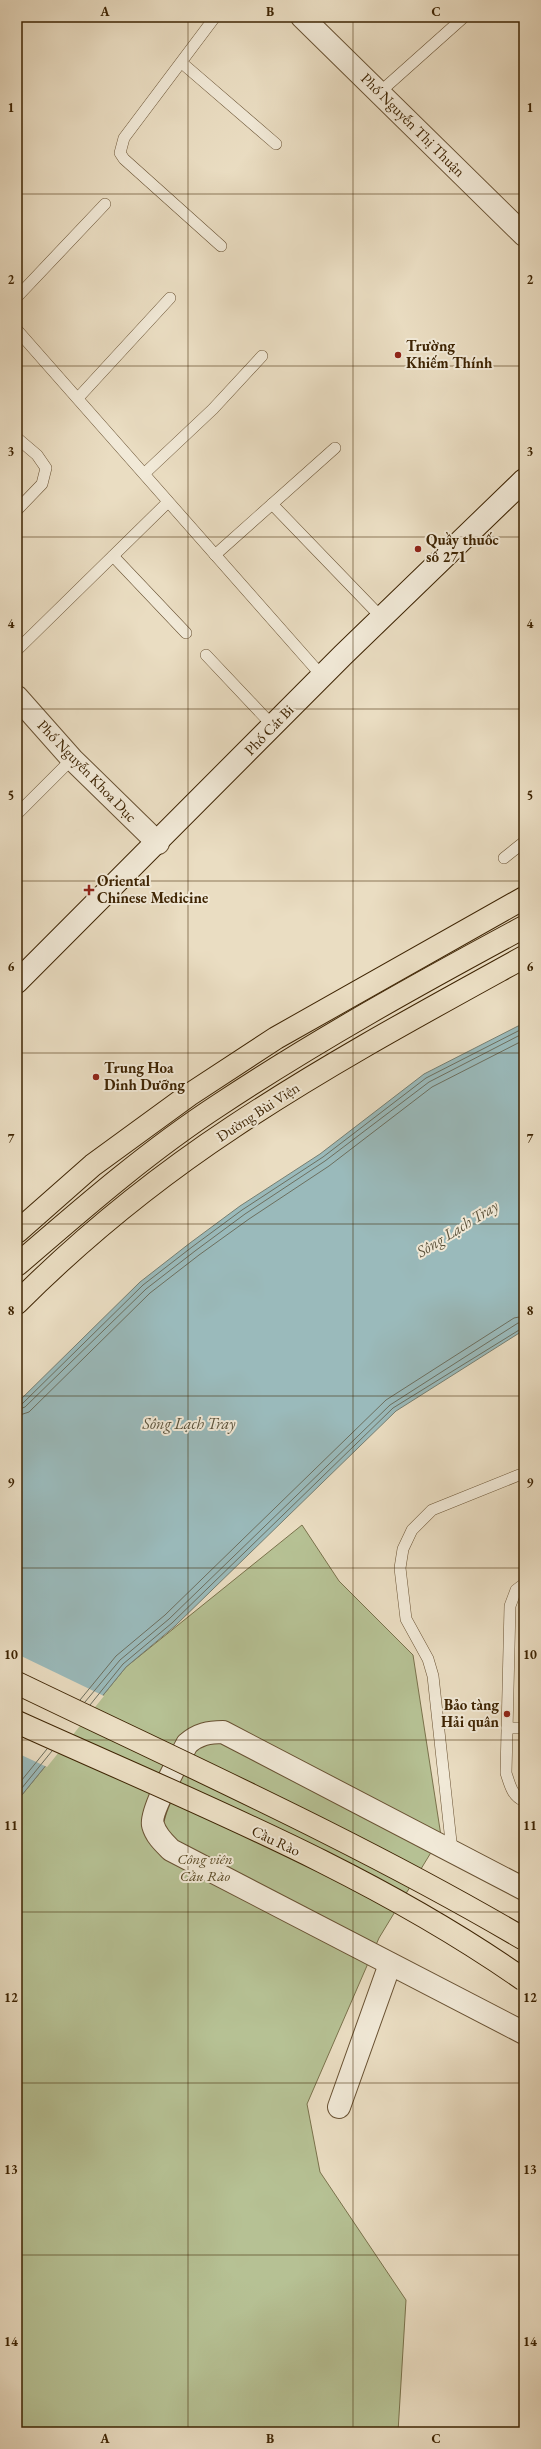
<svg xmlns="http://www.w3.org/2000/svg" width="541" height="2449" viewBox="0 0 541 2449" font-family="'EB Garamond',serif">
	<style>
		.green { fill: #b6c194; stroke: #7a724c }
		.water { fill: #9ababb; stroke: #757e71 }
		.pier { fill: #eaddc2 }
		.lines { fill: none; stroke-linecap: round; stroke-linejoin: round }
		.shore { stroke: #6c6f5f; stroke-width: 1 }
		.lane-casing { stroke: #695233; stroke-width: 12 }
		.street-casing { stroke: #695233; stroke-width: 24 }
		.secondary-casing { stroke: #3e2403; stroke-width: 24 }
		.primary-casing { stroke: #3e2403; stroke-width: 24 }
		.lane { stroke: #f1e9d7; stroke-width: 11 }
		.street { stroke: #f1e9d7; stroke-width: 22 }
		.secondary { stroke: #f1e9d7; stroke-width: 22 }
		.primary { stroke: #eaddc2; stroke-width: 22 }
		.primary-bridge-casing { stroke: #3e2403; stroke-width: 24; stroke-linecap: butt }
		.primary-bridge { stroke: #eaddc2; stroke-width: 22 }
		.grid { fill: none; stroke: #3e2403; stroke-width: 1; stroke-opacity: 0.55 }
		.poi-dot { fill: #8f2418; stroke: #f1e9d7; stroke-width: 1.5 }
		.labels { text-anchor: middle; stroke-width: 4; stroke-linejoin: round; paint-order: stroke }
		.street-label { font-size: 15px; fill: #3e2403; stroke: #f1e9d7 }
		.poi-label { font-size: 15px; font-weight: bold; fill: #3e2403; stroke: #f1e9d7; text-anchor: start }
		.park-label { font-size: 15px; font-style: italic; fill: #5c4b27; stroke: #f1e9d7 }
		.water-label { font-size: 16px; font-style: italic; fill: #5a513a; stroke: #f1e9d7 }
		.neatline { fill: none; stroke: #3e2403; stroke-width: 1.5 }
		.grid-label { font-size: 13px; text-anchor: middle; font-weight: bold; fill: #3e2403 }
	</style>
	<rect width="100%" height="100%" fill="#eaddc2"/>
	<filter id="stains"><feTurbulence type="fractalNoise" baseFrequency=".005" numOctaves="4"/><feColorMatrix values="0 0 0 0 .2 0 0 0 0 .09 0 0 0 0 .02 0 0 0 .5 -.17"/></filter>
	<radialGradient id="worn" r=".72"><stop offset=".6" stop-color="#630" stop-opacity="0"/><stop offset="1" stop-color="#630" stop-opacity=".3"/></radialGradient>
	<path class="green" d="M302,1525L339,1581L413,1655L441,1836L379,1938L307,2104L320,2172L406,2300L398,2432H17V1801L126,1667Z"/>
	<path class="water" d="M524,1023V1330L396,1411L175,1626L126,1667L17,1801V1403L140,1282L190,1243L240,1206L320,1154L424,1074Z"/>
	<path class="pier" d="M17,1654L104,1696L47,1767L17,1753Z"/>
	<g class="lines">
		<g class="shore">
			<path d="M17,1405L22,1404L143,1285L192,1247L242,1210L323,1157L426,1078L524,1028"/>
			<path d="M17,1410L25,1407L146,1289L195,1251L245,1214L325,1161L429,1082L524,1033"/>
			<path d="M17,1416L29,1412L150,1293L199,1255L249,1219L329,1166L432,1087L524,1040"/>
			<path d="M80,1700L116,1656L165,1615L386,1400L514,1318L524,1316"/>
			<path d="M85,1702L120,1660L169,1619L390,1405L518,1323L524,1322"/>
			<path d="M90,1705L123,1664L172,1623L393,1408L524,1327"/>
			<path d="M17,1786L47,1749"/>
			<path d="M17,1794L52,1751"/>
		</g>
		<g class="lane-casing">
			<g id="lane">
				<path d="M215,17L124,138L120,153L124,159L221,246"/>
				<path d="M182,63L276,144"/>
				<path d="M380,92L464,17"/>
				<path d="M17,297L105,204"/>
				<path d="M17,330L322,676"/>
				<path d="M78,398L170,298"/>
				<path d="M17,438L37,455L46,468L42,484L17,510"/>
				<path d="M145,473L213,409L262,356"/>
				<path d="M272,504L382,618"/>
				<path d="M215,555L335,448"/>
				<path d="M113,556L186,633"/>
				<path d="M17,650L168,502"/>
				<path d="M206,655L273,726"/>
				<path d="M17,814L72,759"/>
				<path d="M504,858L524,842"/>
				<path d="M524,1584L516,1590L510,1606L506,1773C510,1785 512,1796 524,1801"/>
				<path d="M507,1728H524"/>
				<path d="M452,1851L433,1676L428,1659L406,1619L400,1568L403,1549L412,1530L432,1510L519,1475"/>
			</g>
		</g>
		<g class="street-casing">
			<g id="street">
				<path d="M302,17L524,235"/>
				<path d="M17,697L72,759L158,843"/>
				<path d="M524,1889L223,1732C209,1732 198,1734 187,1744C180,1758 149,1813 153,1825C156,1836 164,1843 171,1850L524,2033"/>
				<path d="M339,2107L390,1964"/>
			</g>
		</g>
		<g class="secondary-casing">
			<path id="secondary" d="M17,982L343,655L524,480"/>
		</g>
		<g class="primary-casing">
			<g id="primary">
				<path d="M17,1232L93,1165L189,1095L276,1038L524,898"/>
				<path d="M17,1265C82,1209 147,1152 219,1105C317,1040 420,983 524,927"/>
				<path d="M17,1303C82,1238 156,1178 233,1127C326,1065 426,1011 524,957"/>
			</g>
		</g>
		<use href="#lane" class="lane"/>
		<use href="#street" class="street"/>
		<use href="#secondary" class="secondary"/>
		<use href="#primary" class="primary"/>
		<g class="primary-bridge-casing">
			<g id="primary-bridge">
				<path d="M17,1683C187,1765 361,1843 524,1939"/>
				<path d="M17,1722C189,1800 369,1871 524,1980"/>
			</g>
		</g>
		<use href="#primary-bridge" class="primary-bridge"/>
	</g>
	<path class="grid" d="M188,17V2432M353,17V2432M17,194H524M17,366H524M17,537H524M17,709H524M17,881H524M17,1053H524M17,1224H524M17,1396H524M17,1568H524M17,1740H524M17,1912H524M17,2083H524M17,2255H524"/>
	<g class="poi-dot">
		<circle cx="398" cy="355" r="4"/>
		<circle cx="418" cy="549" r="4"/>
		<path d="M87 884h4v4h4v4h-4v4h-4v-4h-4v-4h4z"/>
		<circle cx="96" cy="1077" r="4"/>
		<circle cx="507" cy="1714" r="4"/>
	</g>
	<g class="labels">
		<g class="street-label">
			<text transform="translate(413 125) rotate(45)" y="5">Phố Nguyễn Thị Thuận</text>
			<text transform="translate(269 730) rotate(-46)" y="5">Phố Cát Bi</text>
			<text transform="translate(87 771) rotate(46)" y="5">Phố Nguyễn Khoa Dục</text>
			<text transform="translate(258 1112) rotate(-33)" y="5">Đường Bùi Viện</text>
			<text transform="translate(276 1841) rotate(25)" y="5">Cầu Rào</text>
		</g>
		<g class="poi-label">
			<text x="406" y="351">Trường<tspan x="406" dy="17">Khiếm Thính</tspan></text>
			<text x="426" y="545">Quầy thuốc<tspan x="426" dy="17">số 271</tspan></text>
			<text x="97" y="886">Oriental<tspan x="97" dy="17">Chinese Medicine</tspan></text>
			<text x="104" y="1073">Trung Hoa<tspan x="104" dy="17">Dinh Dưỡng</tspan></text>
			<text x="499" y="1710" text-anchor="end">Bảo tàng<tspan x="499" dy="17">Hải quân</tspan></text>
		</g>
		<g class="park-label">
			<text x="205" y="1864">Công viên<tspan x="205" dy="17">Cầu Rào</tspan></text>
		</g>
		<g class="water-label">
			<text transform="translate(457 1228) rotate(-32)" y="6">Sông Lạch Tray</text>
			<text x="189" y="1429">Sông Lạch Tray</text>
		</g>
	</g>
	<rect width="541" height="2449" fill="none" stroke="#eaddc2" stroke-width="44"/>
	<rect x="22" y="22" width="497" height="2405" class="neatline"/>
	<g class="grid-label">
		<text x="105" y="16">A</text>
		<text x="270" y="16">B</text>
		<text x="436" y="16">C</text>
		<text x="11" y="112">1</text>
		<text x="530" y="112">1</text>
		<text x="11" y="284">2</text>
		<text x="530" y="284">2</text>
		<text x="11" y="456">3</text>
		<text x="530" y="456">3</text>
		<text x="11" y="628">4</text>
		<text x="530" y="628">4</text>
		<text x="11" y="800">5</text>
		<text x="530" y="800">5</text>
		<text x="11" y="971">6</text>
		<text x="530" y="971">6</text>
		<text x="11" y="1143">7</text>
		<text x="530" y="1143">7</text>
		<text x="11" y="1315">8</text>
		<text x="530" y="1315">8</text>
		<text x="11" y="1487">9</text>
		<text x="530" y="1487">9</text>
		<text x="11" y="1659">10</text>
		<text x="530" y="1659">10</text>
		<text x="11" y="1830">11</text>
		<text x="530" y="1830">11</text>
		<text x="11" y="2002">12</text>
		<text x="530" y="2002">12</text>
		<text x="11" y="2174">13</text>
		<text x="530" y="2174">13</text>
		<text x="11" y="2346">14</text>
		<text x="530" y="2346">14</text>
		<text x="105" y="2443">A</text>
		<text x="270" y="2443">B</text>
		<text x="436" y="2443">C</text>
	</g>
	<rect width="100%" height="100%" filter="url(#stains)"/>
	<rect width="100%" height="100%" fill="url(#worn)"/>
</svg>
